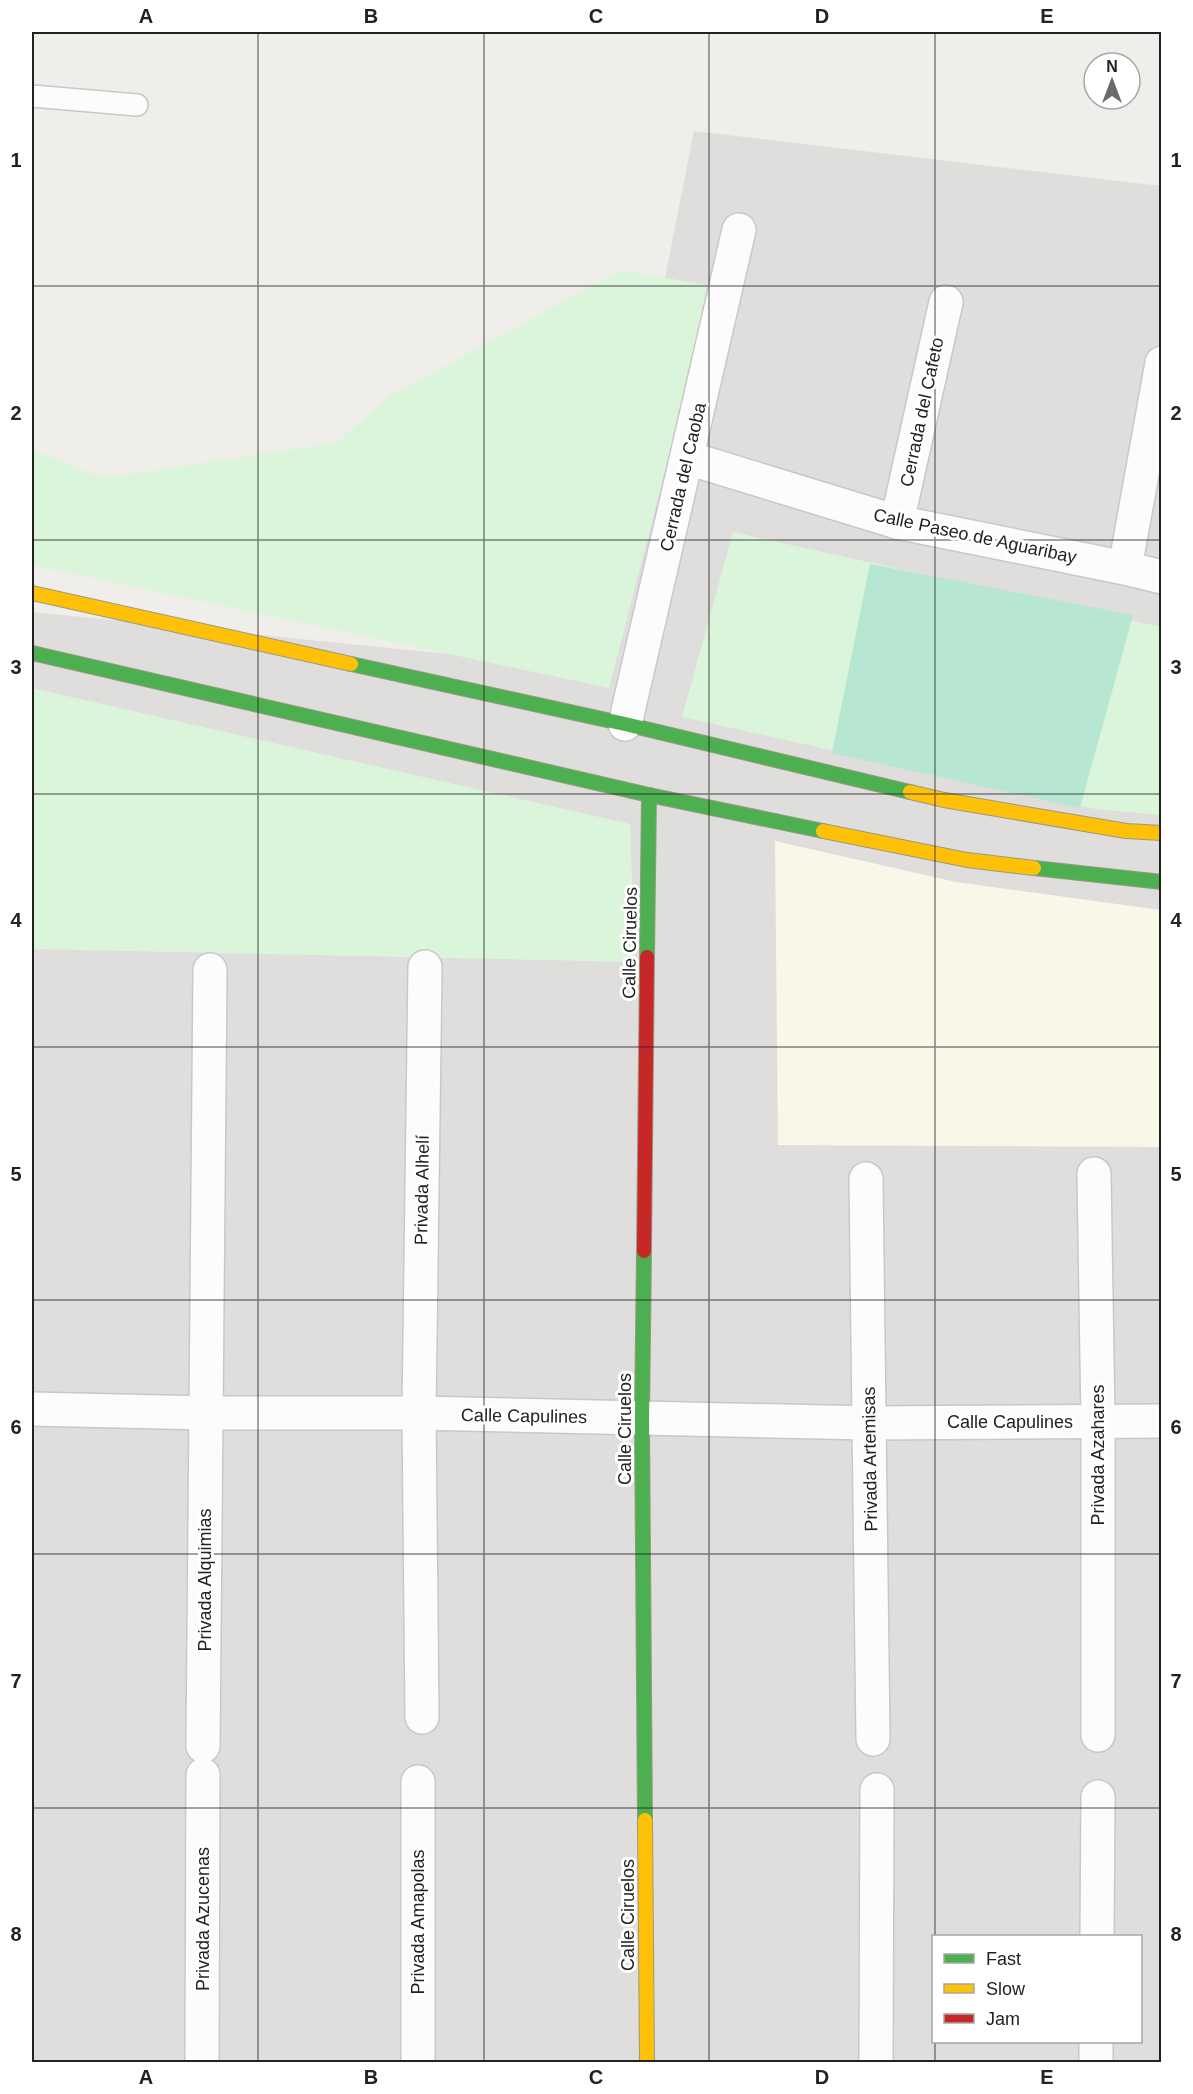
<svg xmlns="http://www.w3.org/2000/svg" width="1193" height="2094" viewBox="0 0 1193 2094" font-family="Helvetica,sans-serif">
	<style>
		.residential { fill: #dfdedc; fill-rule: evenodd }
		.education { fill: #f8f7e8 }
		.park { fill: #daf5da }
		.pitch { fill: #b7e6d2 }
		.lines { fill: none; stroke-linecap: round; stroke-linejoin: round }
		.lane-casing { stroke: #c9c8c7; stroke-width: 24 }
		.street-casing { stroke: #c9c8c7; stroke-width: 36 }
		.fast-casing { stroke: #999a82; stroke-width: 16 }
		.slow-casing { stroke: #999a82; stroke-width: 16 }
		.jam-casing { stroke: #999a82; stroke-width: 16 }
		.lane { stroke: #fdfcfc; stroke-width: 21 }
		.street { stroke: #fdfcfc; stroke-width: 33 }
		.fast { stroke: #4caf50; stroke-width: 14 }
		.slow { stroke: #ffc107; stroke-width: 14 }
		.jam { stroke: #c62828; stroke-width: 14 }
		.grid { fill: none; stroke: #222; stroke-width: 1.5; stroke-opacity: 0.55 }
		.labels { text-anchor: middle; stroke-width: 6; stroke-linejoin: round; paint-order: stroke }
		.street-label { font-size: 18px; fill: #222; stroke: #fff }
		.neatline { fill: none; stroke: #222; stroke-width: 2 }
		.grid-label { font-size: 20px; text-anchor: middle; font-weight: bold; fill: #222 }
	</style>
	<rect width="100%" height="100%" fill="#f0eeeb"/>
	<path class="residential" d="M694,131L1161,186V2062H32V612L588,668ZM934,1936H1140V2042H934Z"/>
	<path class="education" d="M775,841L956,882L1161,910V1147L778,1145Z"/>
	<g class="park">
		<path d="M621,270L713,286L609,688L32,565V450L104,478L336,443L387,398Z"/>
		<path d="M733,532L1161,627V815L1095,809L682,717Z"/>
		<path d="M32,688L630,824L635,962L32,949Z"/>
	</g>
	<path class="pitch" d="M870,564L1133,615L1080,808L832,753Z"/>
	<g class="lines">
		<g class="lane-casing">
			<path id="lane" d="M32,96L137,105"/>
		</g>
		<g class="street-casing">
			<g id="street">
				<path d="M688,458L897,522L1125,568L1162,577"/>
				<path d="M897,522L946,302"/>
				<path d="M1125,568L1162,363"/>
				<path d="M625,724L739,230"/>
				<path d="M1094,1174L1098,1421V1735"/>
				<path d="M866,1179L873,1739"/>
				<path d="M32,1409L206,1413H419L869,1423L1162,1421"/>
				<path d="M422,1717L419,1413L425,967"/>
				<path d="M203,1746L210,970"/>
				<path d="M418,1782V2062"/>
				<path d="M1097,1936L1098,1797"/>
				<path d="M202,2062L203,1775"/>
				<path d="M876,2062L877,1790"/>
				<path d="M1096,2062V2042"/>
			</g>
		</g>
		<g class="fast-casing">
			<g id="fast">
				<path d="M32,653L649,795L823,831"/>
				<path d="M351,664L625,724L910,792"/>
				<path d="M1034,868L1162,882"/>
				<path d="M647,957L649,795"/>
				<path d="M644,1251L642,1419L645,1820"/>
			</g>
		</g>
		<g class="slow-casing">
			<g id="slow">
				<path d="M32,593L351,664"/>
				<path d="M910,792L944,800L1126,831L1162,833"/>
				<path d="M823,831L967,860L1034,868"/>
				<path d="M645,1820L647,2062"/>
			</g>
		</g>
		<g class="jam-casing">
			<path id="jam" d="M644,1251L647,957"/>
		</g>
		<use href="#lane" class="lane"/>
		<use href="#street" class="street"/>
		<use href="#fast" class="fast"/>
		<use href="#slow" class="slow"/>
		<use href="#jam" class="jam"/>
	</g>
	<path class="grid" d="M258,32V2062M484,32V2062M709,32V2062M935,32V1936M32,286H1162M32,540H1162M32,794H1162M32,1047H1162M32,1300H1162M32,1554H1162M32,1808H1162M935,2042V2062"/>
	<g class="labels">
		<g class="street-label">
			<text transform="translate(922 412) rotate(-78)" y="6">Cerrada del Cafeto</text>
			<text transform="translate(683 477) rotate(-77)" y="6">Cerrada del Caoba</text>
			<text transform="translate(975 536) rotate(12)" y="6">Calle Paseo de Aguaribay</text>
			<text transform="translate(630 943) rotate(-89)" y="6">Calle Ciruelos</text>
			<text transform="translate(422 1190) rotate(-89)" y="6">Privada Alhelí</text>
			<text transform="translate(524 1416) rotate(1)" y="6">Calle Capulines</text>
			<text x="1010" y="1428">Calle Capulines</text>
			<text transform="translate(625 1429) rotate(-90)" y="6">Calle Ciruelos</text>
			<text transform="translate(1098 1455) rotate(-90)" y="6">Privada Azahares</text>
			<text transform="translate(870 1459) rotate(-91)" y="6">Privada Artemisas</text>
			<text transform="translate(205 1580) rotate(-90)" y="6">Privada Alquimias</text>
			<text transform="translate(628 1915) rotate(-90)" y="6">Calle Ciruelos</text>
			<text transform="translate(203 1919) rotate(-90)" y="6">Privada Azucenas</text>
			<text transform="translate(418 1922) rotate(-90)" y="6">Privada Amapolas</text>
		</g>
	</g>
	<rect width="1193" height="2094" fill="none" stroke="#ffffff" stroke-width="66"/>
	<rect x="932" y="1935" width="210" height="108" fill="#ffffff" stroke="#a7a7a7" stroke-width="1.5"/>
	<rect x="944" y="1954" width="30" height="9" fill="#4caf50" stroke="#a7a7a7" stroke-width="1.5"/>
	<text x="986" y="1965" font-size="18" fill="#222222">Fast</text>
	<rect x="944" y="1984" width="30" height="9" fill="#ffc107" stroke="#a7a7a7" stroke-width="1.5"/>
	<text x="986" y="1995" font-size="18" fill="#222222">Slow</text>
	<rect x="944" y="2014" width="30" height="9" fill="#c62828" stroke="#a7a7a7" stroke-width="1.5"/>
	<text x="986" y="2025" font-size="18" fill="#222222">Jam</text>
	<g transform="translate(1112 81)"><circle r="28" fill="#ffffff" stroke="#a7a7a7" stroke-width="1.5"/>
	<path d="M0-4.5L10 22L0 15L-10 22Z" fill="#6a6968"/>
	<text y="-9" font-size="16" font-weight="bold" text-anchor="middle" fill="#222222">N</text>
	</g>
	<rect x="33" y="33" width="1127" height="2028" class="neatline"/>
	<g class="grid-label">
		<text x="146" y="23">A</text>
		<text x="371" y="23">B</text>
		<text x="596" y="23">C</text>
		<text x="822" y="23">D</text>
		<text x="1047" y="23">E</text>
		<text x="16" y="167">1</text>
		<text x="1176" y="167">1</text>
		<text x="16" y="420">2</text>
		<text x="1176" y="420">2</text>
		<text x="16" y="674">3</text>
		<text x="1176" y="674">3</text>
		<text x="16" y="927">4</text>
		<text x="1176" y="927">4</text>
		<text x="16" y="1181">5</text>
		<text x="1176" y="1181">5</text>
		<text x="16" y="1434">6</text>
		<text x="1176" y="1434">6</text>
		<text x="16" y="1688">7</text>
		<text x="1176" y="1688">7</text>
		<text x="16" y="1941">8</text>
		<text x="1176" y="1941">8</text>
		<text x="146" y="2084">A</text>
		<text x="371" y="2084">B</text>
		<text x="596" y="2084">C</text>
		<text x="822" y="2084">D</text>
		<text x="1047" y="2084">E</text>
	</g>
</svg>
